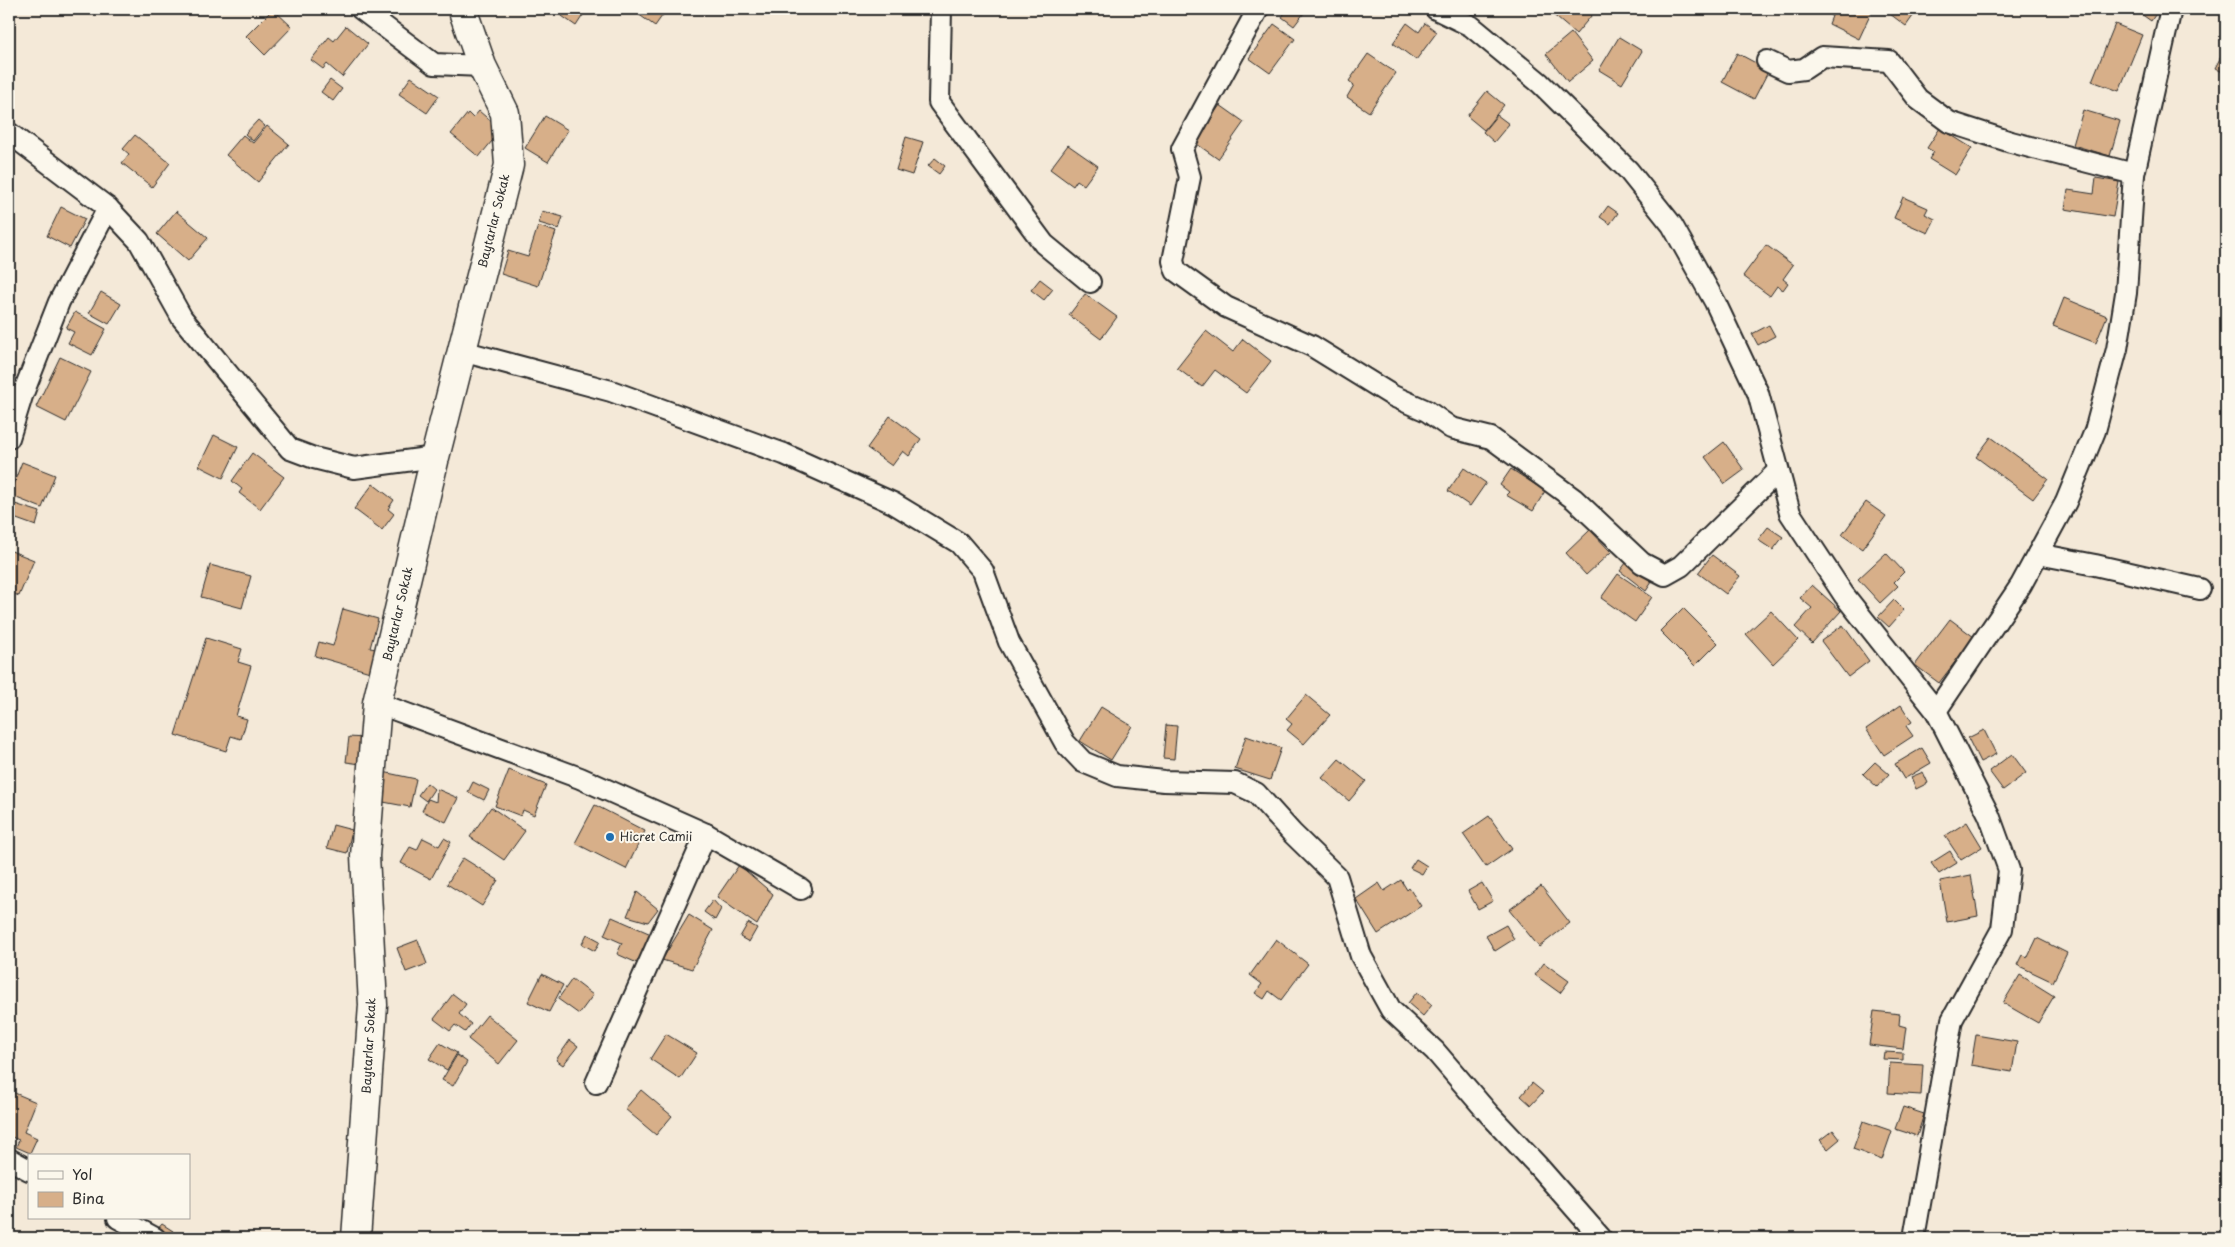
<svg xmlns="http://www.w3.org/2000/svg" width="2235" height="1247" viewBox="0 0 2235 1247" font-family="'Playpen Sans',sans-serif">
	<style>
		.building { fill: #d7af89; stroke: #2b2b2b }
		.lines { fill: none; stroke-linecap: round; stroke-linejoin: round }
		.street-casing { stroke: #2b2b2b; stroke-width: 24 }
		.secondary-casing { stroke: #2b2b2b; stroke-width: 31 }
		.street { stroke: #fbf7ec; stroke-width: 20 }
		.secondary { stroke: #fbf7ec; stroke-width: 28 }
		.poi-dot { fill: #1f6fb2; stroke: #fbf7ec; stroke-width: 2 }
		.labels { text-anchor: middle; stroke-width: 4; stroke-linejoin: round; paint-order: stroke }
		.street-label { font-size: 12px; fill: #2b2b2b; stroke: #fbf7ec }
		.poi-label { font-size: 12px; fill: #2b2b2b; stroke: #fbf7ec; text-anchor: start }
	</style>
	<rect width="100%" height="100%" fill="#f4e9d8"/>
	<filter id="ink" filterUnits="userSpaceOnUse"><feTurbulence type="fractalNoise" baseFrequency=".02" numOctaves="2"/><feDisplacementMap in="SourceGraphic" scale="10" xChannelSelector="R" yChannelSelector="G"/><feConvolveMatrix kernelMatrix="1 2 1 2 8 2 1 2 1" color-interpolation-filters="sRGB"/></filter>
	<g filter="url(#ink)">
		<g class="building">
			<path d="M273,9L292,27L265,55L246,36Z"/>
			<path d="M552,9H587L576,26Z"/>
			<path d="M631,9H667L655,26Z"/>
			<path d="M1283,9H1307L1294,26L1282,17L1286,11Z"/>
			<path d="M1555,9H1597L1576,34L1551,13Z"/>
			<path d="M1824,9H1869L1872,11L1859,39L1829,24L1832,16L1822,11Z"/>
			<path d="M1894,9H1918L1906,26L1890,14Z"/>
			<path d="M2139,9H2159L2151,21L2137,11Z"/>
			<path d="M1407,23L1419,32L1425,23L1437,32L1416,60L1393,43Z"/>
			<path d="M1274,24L1295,39L1270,73L1249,58Z"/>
			<path d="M2115,24L2142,35L2119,91L2092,81Z"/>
			<path d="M346,26L368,44L342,77L327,64L323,69L311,60L329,37L334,41Z"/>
			<path d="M1571,33L1593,61L1568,82L1546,54Z"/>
			<path d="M1619,37L1642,51L1622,84L1599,70Z"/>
			<path d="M2226,47V74L2215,68Z"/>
			<path d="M1737,53L1769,70L1754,99L1722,82Z"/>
			<path d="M1368,54L1396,73L1369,112L1347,97L1354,85L1349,81Z"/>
			<path d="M411,77L439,96L427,113L399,94Z"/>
			<path d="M330,80L342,89L333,101L321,92Z"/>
			<path d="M1487,91L1504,105L1484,130L1467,116Z"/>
			<path d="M1220,105L1244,122L1218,159L1194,142Z"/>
			<path d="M2083,110L2120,121L2110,156L2073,145Z"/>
			<path d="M479,111L501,130L479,157L451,134L468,113L473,118Z"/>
			<path d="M1497,115L1509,124L1494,142L1483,132Z"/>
			<path d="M545,116L568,130L548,162L525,148Z"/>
			<path d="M258,120L265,126L253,141L245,134Z"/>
			<path d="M267,126L289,144L258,182L226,155L243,135L253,143Z"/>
			<path d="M1940,128L1972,148L1955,175L1929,159L1934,152L1927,148Z"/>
			<path d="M135,135L170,163L152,187L122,163L129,154L123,149Z"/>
			<path d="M906,137L923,142L912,175L896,170Z"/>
			<path d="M1068,145L1098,166L1084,185L1077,180L1073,186L1050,169Z"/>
			<path d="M935,158L945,166L939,174L928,166Z"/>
			<path d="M2096,178L2119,182L2113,217L2065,209L2068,190L2094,194Z"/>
			<path d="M1903,197L1928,208L1925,214L1935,219L1928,233L1894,218Z"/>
			<path d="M1608,206L1618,213L1610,224L1600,217Z"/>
			<path d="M61,207L85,219L70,248L47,236Z"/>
			<path d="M176,211L208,238L188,261L157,234Z"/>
			<path d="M542,211L563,217L559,229L539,223Z"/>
			<path d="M538,226L556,232L538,286L501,274L508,251L528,257Z"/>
			<path d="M1766,245L1793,265L1783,279L1788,283L1783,290L1777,286L1770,296L1743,276Z"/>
			<path d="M1040,279L1053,289L1044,300L1031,290Z"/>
			<path d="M101,292L121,304L109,324L89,313Z"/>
			<path d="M1085,294L1117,317L1101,339L1069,315Z"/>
			<path d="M2064,298L2107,316L2096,343L2053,326Z"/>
			<path d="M75,312L106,329L92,355L68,343L74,332L66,328Z"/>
			<path d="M1769,325L1775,336L1758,345L1752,334Z"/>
			<path d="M1206,331L1233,352L1243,339L1271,361L1246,393L1215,370L1202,387L1177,368Z"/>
			<path d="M60,357L91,372L66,422L36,407Z"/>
			<path d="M890,416L921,439L909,456L903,451L892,466L867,448Z"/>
			<path d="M214,435L238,447L223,478L199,466Z"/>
			<path d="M1991,437L2048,479L2033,499L1976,457Z"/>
			<path d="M1724,442L1744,470L1725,484L1705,457Z"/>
			<path d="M252,453L284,477L260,509L239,493L242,489L232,481Z"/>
			<path d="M22,462L55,475L42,508L9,495Z"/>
			<path d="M1464,468L1486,483L1470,506L1448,491Z"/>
			<path d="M1511,469L1545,491L1533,511L1506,495L1509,492L1500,485Z"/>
			<path d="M373,484L394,500L388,509L394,514L382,530L354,509Z"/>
			<path d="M1866,502L1886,516L1862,549L1842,535Z"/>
			<path d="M15,504L40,512L36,526L11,517Z"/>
			<path d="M1768,527L1783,537L1773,550L1758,540Z"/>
			<path d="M1590,530L1611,552L1586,575L1566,553Z"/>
			<path d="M9,550L34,560L19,596L9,592Z"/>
			<path d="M1886,553L1904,572L1894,582L1898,586L1880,603L1858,579Z"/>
			<path d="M1712,555L1740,576L1726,594L1698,573Z"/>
			<path d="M1626,563L1652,582L1646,591L1620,571Z"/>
			<path d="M210,565L251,576L242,608L201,597Z"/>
			<path d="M1618,574L1652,597L1635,622L1601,598Z"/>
			<path d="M1812,585L1841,611L1812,643L1795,627L1812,608L1800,598Z"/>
			<path d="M1894,600L1904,610L1889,627L1878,617Z"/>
			<path d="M1683,608L1718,643L1695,666L1660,631Z"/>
			<path d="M343,609L378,619L370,648L376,649L370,672L315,656L319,642L333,646Z"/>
			<path d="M1771,611L1798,640L1773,664L1746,634Z"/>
			<path d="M1950,619L1974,637L1939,683L1915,665Z"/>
			<path d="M1843,625L1869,661L1848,677L1821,641Z"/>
			<path d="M206,638L242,649L238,662L251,666L236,716L247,719L241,739L231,736L226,751L175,735Z"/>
			<path d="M1306,695L1330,715L1304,744L1287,730L1292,724L1286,719Z"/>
			<path d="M1901,705L1912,722L1906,726L1913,736L1884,755L1866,729Z"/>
			<path d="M1101,707L1132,726L1111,760L1080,741Z"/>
			<path d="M1166,725L1177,726L1174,759L1163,758Z"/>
			<path d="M1984,730L1996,754L1980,762L1968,738Z"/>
			<path d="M1246,736L1281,748L1270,780L1235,769Z"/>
			<path d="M349,737L364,738L361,764L346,762Z"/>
			<path d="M1922,748L1931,763L1904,779L1895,764Z"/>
			<path d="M2012,754L2026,773L2003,790L1989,771Z"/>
			<path d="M1339,759L1366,781L1349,801L1322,778Z"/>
			<path d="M1875,762L1889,774L1877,787L1863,774Z"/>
			<path d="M509,770L546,785L534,815L523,810L521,816L495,806Z"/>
			<path d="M383,772L416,779L410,807L378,801Z"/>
			<path d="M1923,772L1928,783L1916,789L1911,777Z"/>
			<path d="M473,782L489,790L484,800L468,792Z"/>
			<path d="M427,783L434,789L426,801L418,795Z"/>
			<path d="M437,789L458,798L446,822L422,811L428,799L436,802Z"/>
			<path d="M595,805L645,831L626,869L575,843Z"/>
			<path d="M491,807L525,831L504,860L470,837Z"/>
			<path d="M1489,816L1512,849L1486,867L1463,834Z"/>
			<path d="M1967,822L1982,847L1961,860L1945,836Z"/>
			<path d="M333,825L352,830L347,853L327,848Z"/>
			<path d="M423,838L439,846L444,838L451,842L431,879L401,863L410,847L417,850Z"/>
			<path d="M1950,851L1957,863L1939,874L1931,863Z"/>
			<path d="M463,858L498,880L482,906L447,884Z"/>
			<path d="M1416,859L1427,866L1422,874L1410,868Z"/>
			<path d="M739,865L773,894L757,925L717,897Z"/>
			<path d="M1971,875L1978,916L1947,922L1940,881Z"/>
			<path d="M1401,880L1407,890L1409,888L1421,906L1378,934L1356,899L1379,883L1384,891Z"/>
			<path d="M1482,883L1493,901L1478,909L1468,891Z"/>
			<path d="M1541,886L1570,923L1539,947L1509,910Z"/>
			<path d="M637,892L658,909L648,922L627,916Z"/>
			<path d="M713,900L721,909L715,920L704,912Z"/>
			<path d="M689,915L713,930L692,969L662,960Z"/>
			<path d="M612,917L651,934L637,963L617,954L622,943L604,935Z"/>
			<path d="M748,923L757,928L749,942L740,937Z"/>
			<path d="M1506,925L1514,939L1495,951L1486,936Z"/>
			<path d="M587,934L600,941L595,951L582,944Z"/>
			<path d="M2037,938L2067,953L2053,982L2017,965L2022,955L2028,957Z"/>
			<path d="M1276,939L1308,964L1281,1000L1269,991L1264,999L1255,993L1262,984L1250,975Z"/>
			<path d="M418,940L427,964L406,972L397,948Z"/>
			<path d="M1544,963L1569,981L1560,993L1535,975Z"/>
			<path d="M542,974L563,985L549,1012L528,1002Z"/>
			<path d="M2020,975L2054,996L2038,1023L2003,1003Z"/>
			<path d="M572,979L593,995L579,1014L558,999Z"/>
			<path d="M1417,992L1432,1005L1423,1016L1408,1003Z"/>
			<path d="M453,994L466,1004L459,1014L471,1024L465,1032L455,1025L450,1031L434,1019Z"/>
			<path d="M1874,1011L1900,1014L1899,1025L1906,1027L1903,1049L1869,1045Z"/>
			<path d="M487,1015L518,1040L499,1064L468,1039Z"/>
			<path d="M666,1034L697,1053L680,1079L650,1059Z"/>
			<path d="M1976,1035L2017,1042L2012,1072L1971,1065Z"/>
			<path d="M570,1040L578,1046L563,1065L556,1060Z"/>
			<path d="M440,1043L457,1053L447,1070L429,1059Z"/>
			<path d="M1884,1052L1903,1053V1060L1883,1059Z"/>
			<path d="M457,1055L467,1062L453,1086L442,1080Z"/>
			<path d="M1890,1063L1923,1065L1921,1095L1888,1093Z"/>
			<path d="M1532,1083L1543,1092L1531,1105L1521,1096Z"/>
			<path d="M641,1090L672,1116L656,1135L625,1109Z"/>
			<path d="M10,1091L36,1102L24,1132L37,1138L30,1153L16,1147L19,1140L9,1136Z"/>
			<path d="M1903,1107L1924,1114L1917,1136L1895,1129Z"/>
			<path d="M1863,1121L1892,1131L1882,1160L1853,1149Z"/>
			<path d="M1833,1130L1840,1139L1828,1149L1820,1140Z"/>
			<path d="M162,1224L173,1231L168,1238L155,1232Z"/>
		</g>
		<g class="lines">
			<g class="street-casing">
				<g id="street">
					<path d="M361,9L434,64L482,66"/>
					<path d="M941,9L939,102L1044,244L1090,282"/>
					<path d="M1258,9L1182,149L1190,177L1173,261L1176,271L1226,307L1312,346L1393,396L1427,411L1451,428L1491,438L1574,499L1642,563L1665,575L1681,566L1778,471"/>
					<path d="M1436,9L1471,26L1540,83L1628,170L1672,225L1715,302L1758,393L1790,513L1844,595L1936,711L1989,815L2009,870L2002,929L1952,1020L1914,1238"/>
					<path d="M1767,61L1788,71L1804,69L1822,57L1889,61L1918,99L1949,122L2011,142L2134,174"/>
					<path d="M9,133L108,208L139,241L182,318L290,449L314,458L354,468L435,457"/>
					<path d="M462,351L611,391L784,454L893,503L959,543L983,571L1009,642L1065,743L1083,762L1117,776L1164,781L1235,783L1256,793L1292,833L1337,877L1361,956L1391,1010L1435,1051L1489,1114L1537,1165L1601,1238"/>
					<path d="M9,438L22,396L59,302L108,208"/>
					<path d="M2038,554L2095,565L2200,589"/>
					<path d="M377,703L580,778L706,834L801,889"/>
					<path d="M1936,711L2021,585L2066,502L2095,431L2117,349L2126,293L2134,174L2171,9"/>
					<path d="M596,1083L706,834"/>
					<path d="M9,1159L29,1170"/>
					<path d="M118,1218L155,1238"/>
				</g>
			</g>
			<g class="secondary-casing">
				<path id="secondary" d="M356,1238L373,1005L365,856L377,703L435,457L509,165L505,113L482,66L464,14L465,9"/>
			</g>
			<use href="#street" class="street"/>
			<use href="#secondary" class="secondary"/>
		</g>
	</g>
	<circle class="poi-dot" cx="610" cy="837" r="5"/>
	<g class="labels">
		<g class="street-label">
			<text transform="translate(494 221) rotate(-76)" y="4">Baytarlar Sokak</text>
			<text transform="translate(398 614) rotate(-77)" y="4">Baytarlar Sokak</text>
			<text transform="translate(369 1046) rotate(-87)" y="4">Baytarlar Sokak</text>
		</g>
		<g class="poi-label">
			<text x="620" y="841">Hicret Camii</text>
		</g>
	</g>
	<rect width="2235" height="1247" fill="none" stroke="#fbf7ec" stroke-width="30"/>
	<rect x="15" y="15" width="2205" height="1217" fill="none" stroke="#2b2b2b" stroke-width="2" filter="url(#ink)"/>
	<rect x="28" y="1154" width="162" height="65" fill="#fbf7ec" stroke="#a8a59f"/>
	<rect x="38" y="1171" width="25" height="8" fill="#fbf7ec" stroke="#a8a59f"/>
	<text x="72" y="1180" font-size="15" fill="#2b2b2b">Yol</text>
	<rect x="38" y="1192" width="25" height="15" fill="#d7af89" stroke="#a8a59f"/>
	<text x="72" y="1204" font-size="15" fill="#2b2b2b">Bina</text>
</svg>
